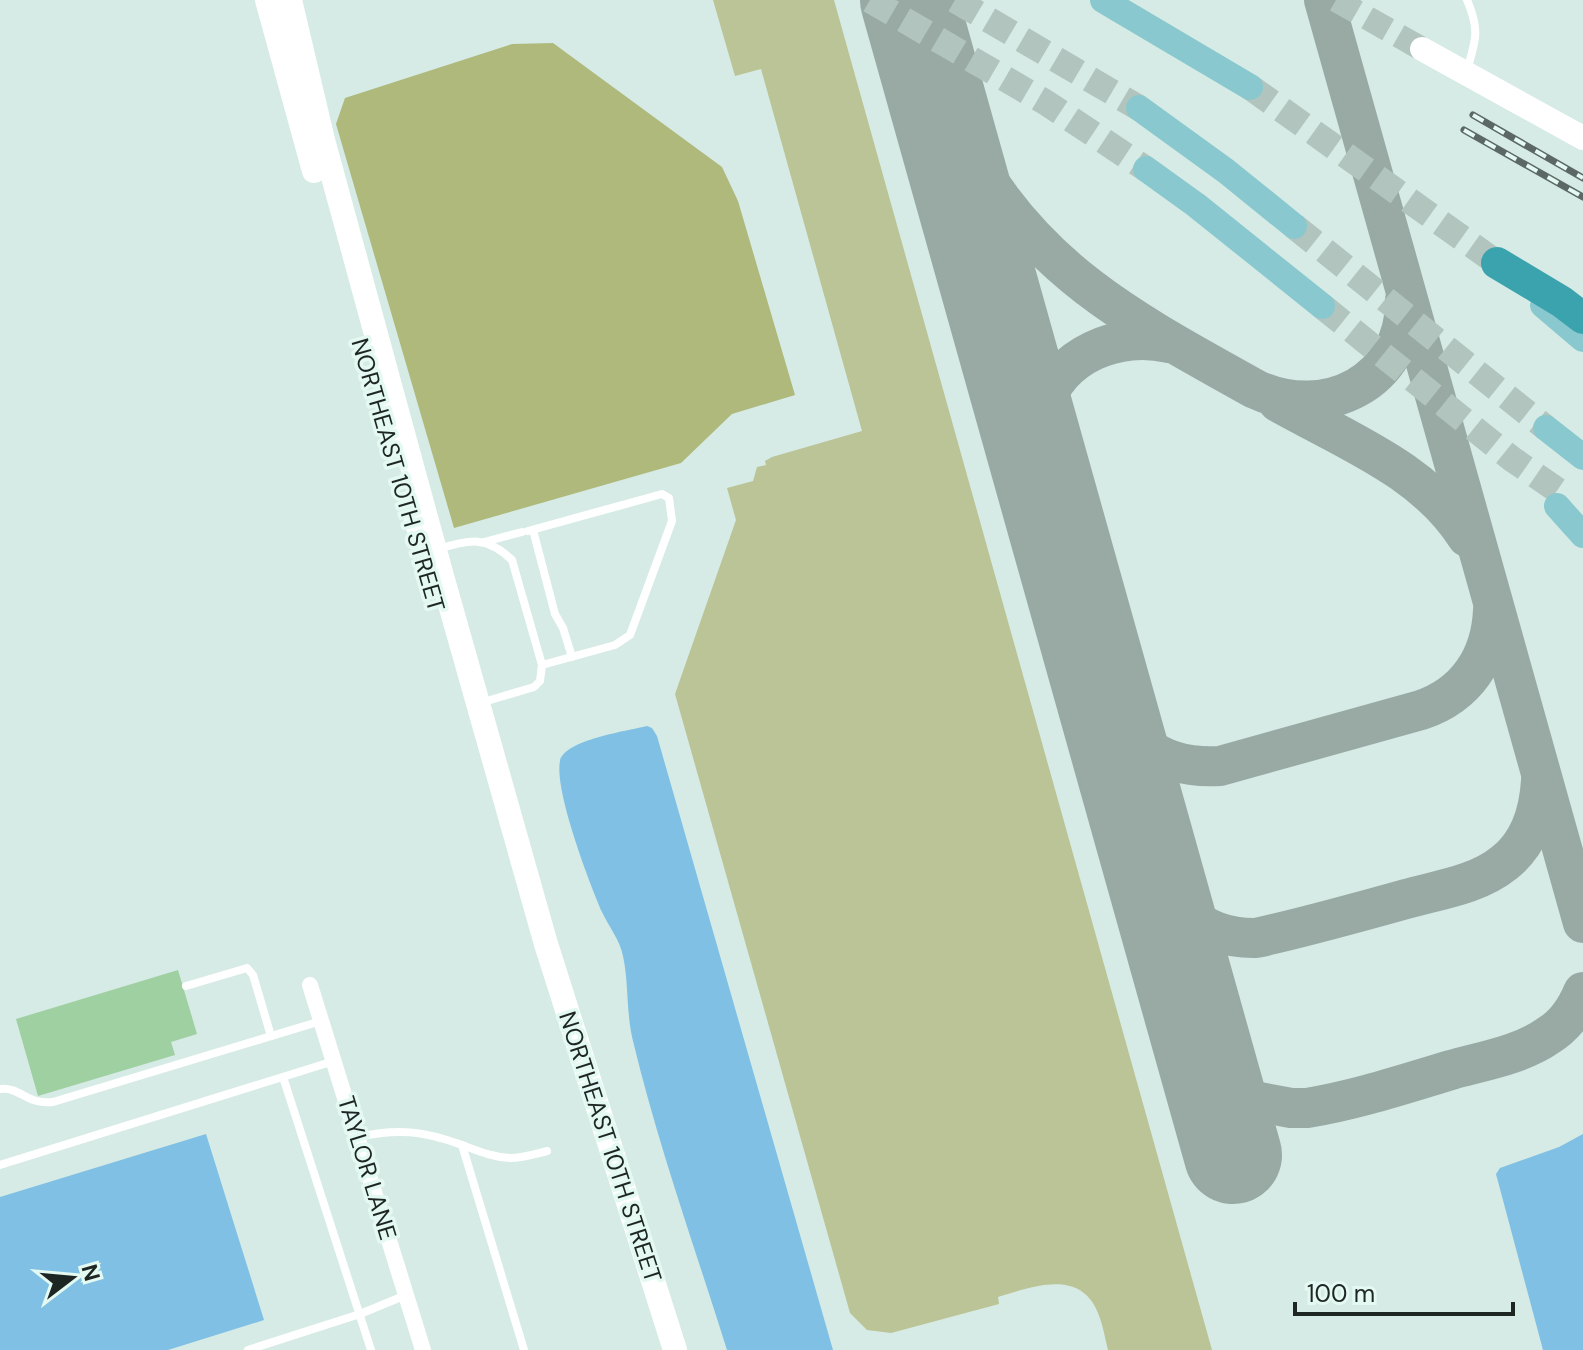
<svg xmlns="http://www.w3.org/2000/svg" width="1583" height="1350" viewBox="0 0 1583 1350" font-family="'DM Sans',sans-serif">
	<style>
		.green { fill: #bbc496 }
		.forest { fill: #aeb97b }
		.water { fill: #7fc0e4 }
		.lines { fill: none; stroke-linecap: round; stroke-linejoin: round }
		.taxiway { stroke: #99aaa5; stroke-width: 40 }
		.runway { stroke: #99aaa5; stroke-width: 98 }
		.building { fill: #9fd0a1 }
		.secondary-tunnel { stroke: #b1c4be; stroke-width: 24; stroke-dasharray: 24 12; stroke-linecap: butt }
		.primary-tunnel { stroke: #b1c4be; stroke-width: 26; stroke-dasharray: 26 13; stroke-linecap: butt }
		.lane { stroke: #fff; stroke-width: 8 }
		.street { stroke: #fff; stroke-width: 16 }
		.secondary { stroke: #fff; stroke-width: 24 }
		.primary { stroke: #89c8ce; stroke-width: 26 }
		.highway { stroke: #3ba3ad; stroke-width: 32 }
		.rail-casing { stroke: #5c6865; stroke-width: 7 }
		.rail { stroke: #e3f9f2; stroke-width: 4; stroke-dasharray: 12; stroke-linecap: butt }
		.labels { text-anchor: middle; stroke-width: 7; stroke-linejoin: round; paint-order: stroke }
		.street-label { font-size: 24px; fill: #1e2624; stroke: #e3f9f2 }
	</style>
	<rect width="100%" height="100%" fill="#d6ebe5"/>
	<path class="green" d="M713,0H834L1212,1350H1108C1105,1338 1103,1325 1098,1313C1080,1268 1032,1287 998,1297L999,1304L891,1333L867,1330L850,1313L675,694L736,520L727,488L753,481L757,467L766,465L765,461L772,457L862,431L761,69L735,76Z"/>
	<path class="forest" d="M553,43L722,167L738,201L795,395L732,414L681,463L454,528L336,124L345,98L512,44Z"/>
	<g class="water">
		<path d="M647,726L652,728L657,736L833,1350H727C695,1248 658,1145 633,1041C626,1013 629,984 623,956C620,940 609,927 602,912C589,882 554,790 560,761C564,740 627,731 647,726Z"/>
		<path d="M206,1134L264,1320L168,1350H0V1197Z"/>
		<path d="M1583,1134V1350H1543L1496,1174L1500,1168L1559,1147Z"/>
	</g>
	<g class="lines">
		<g class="taxiway">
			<path d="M1324,0L1583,923"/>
			<path d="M921,41C938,80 952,120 973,157C1043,276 1139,324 1255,389C1325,422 1406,382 1405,300"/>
			<path d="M1278,402C1345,440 1425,470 1467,537"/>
			<path d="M1043,477C1041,455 1037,430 1043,408C1059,354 1119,331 1169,343"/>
			<path d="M1099,676C1123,734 1152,770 1220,766L1421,710C1466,695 1491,658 1493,610"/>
			<path d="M1147,849C1169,900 1194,939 1256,938C1306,927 1356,913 1406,899C1438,890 1477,885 1504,863C1529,844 1539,812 1541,781"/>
			<path d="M1216,1094L1291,1108H1307C1356,1100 1404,1084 1451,1070C1483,1061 1521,1055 1549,1035C1565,1025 1576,1009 1583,992"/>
		</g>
		<path class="runway" d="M909,0L1233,1155"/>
	</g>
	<path class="building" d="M178,970L197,1034L171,1042L175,1055L38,1096L16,1019Z"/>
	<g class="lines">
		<path class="secondary-tunnel" d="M1336,0L1422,49"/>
		<g class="primary-tunnel">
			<path d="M870,0L1045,102L1146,169"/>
			<path d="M955,0L1139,108"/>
			<path d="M1250,87L1497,263"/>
			<path d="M1294,226L1546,428"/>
			<path d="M1322,306L1512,459L1567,497"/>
		</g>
		<g class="lane">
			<path d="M1467,0C1480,30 1476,40 1467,70"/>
			<path d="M533,530L555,614L563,628L572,657"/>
			<path d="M528,531L662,494L669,498L672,521L630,635L615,645L542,665"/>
			<path d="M484,542L522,532"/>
			<path d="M439,549C470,539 487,536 512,560L542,665L540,681L534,687L480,703"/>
			<path d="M186,986L247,968L253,975L271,1036"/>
			<path d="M283,1077L371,1350"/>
			<path d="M0,1089C21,1087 27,1105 53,1102L321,1021"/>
			<path d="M358,1137C398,1128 424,1131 462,1145C478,1151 492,1157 510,1158C522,1158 535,1154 547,1151"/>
			<path d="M462,1145L524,1350"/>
			<path d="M0,1165L334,1061"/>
			<path d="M248,1350L360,1314L406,1295"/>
		</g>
		<g class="street">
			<path d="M411,523L426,547L435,551"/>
			<path d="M310,985L423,1350"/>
		</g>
		<g class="secondary">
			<path d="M267,0L314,171"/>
			<path d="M290,0L323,140L442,576L546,944L675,1350"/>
			<path d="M1422,49L1583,138"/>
		</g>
		<g class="primary">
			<path d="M1103,0L1250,87"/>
			<path d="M1139,108L1226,171L1294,226"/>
			<path d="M1146,169L1196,205L1322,306"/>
			<path d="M1543,305L1583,339"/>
			<path d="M1546,428L1583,457"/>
			<path d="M1557,506L1583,535"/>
		</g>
		<path class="highway" d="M1497,263L1562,302L1583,318"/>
		<g class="rail-casing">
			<g id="rail">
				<path d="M1473,115L1583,178"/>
				<path d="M1464,130L1583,197"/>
			</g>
		</g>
		<use href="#rail" class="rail"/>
	</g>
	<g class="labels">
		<g class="street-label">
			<text transform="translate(398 475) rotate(74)" y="8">NORTHEAST 10TH STREET</text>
			<text transform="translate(610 1147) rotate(72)" y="8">NORTHEAST 10TH STREET</text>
			<text transform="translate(367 1168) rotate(73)" y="8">TAYLOR LANE</text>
		</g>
	</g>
	<g transform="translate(72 1278) rotate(74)" stroke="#e3f9f2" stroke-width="6" paint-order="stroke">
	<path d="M0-6L14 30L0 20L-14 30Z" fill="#1e2624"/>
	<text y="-12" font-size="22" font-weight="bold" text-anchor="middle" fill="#1e2624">N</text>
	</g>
	<path d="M1295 1302v12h218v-12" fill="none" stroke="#1e2624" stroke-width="4"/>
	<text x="1307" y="1302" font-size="24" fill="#1e2624" stroke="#e3f9f2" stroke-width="6" paint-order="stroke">100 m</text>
</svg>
